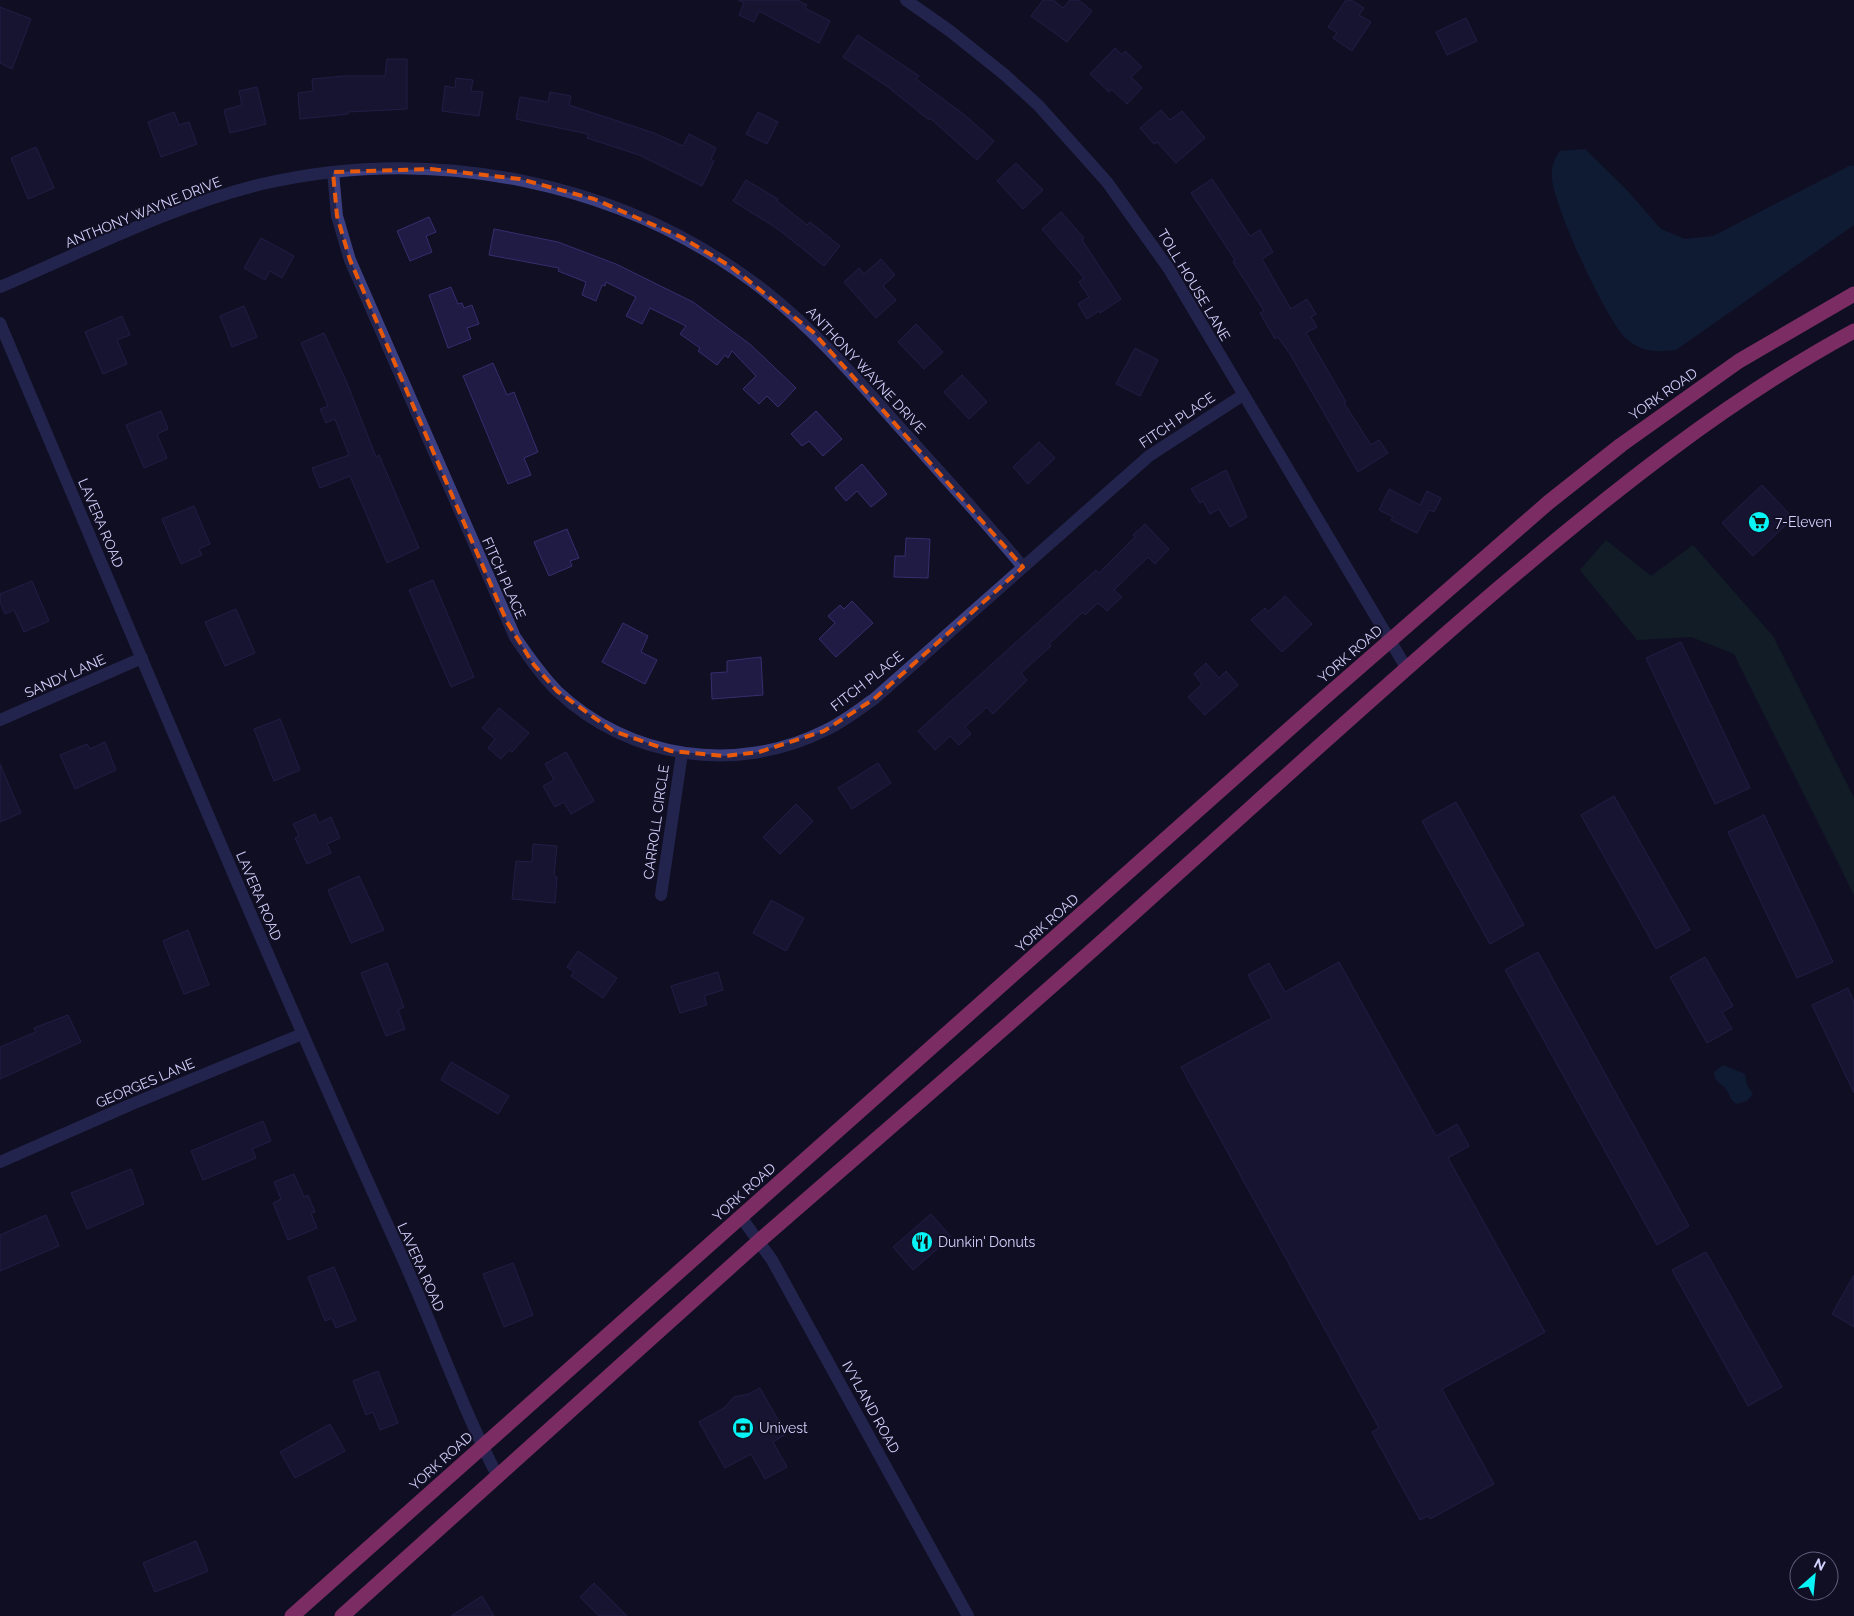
<svg xmlns="http://www.w3.org/2000/svg" width="1854" height="1616" viewBox="0 0 1854 1616" font-family="Raleway,sans-serif">
	<style>
		.green { fill: #122d2a }
		.water { fill: #0f2947 }
		.building { fill: #201b44; stroke: #352e6f }
		.lines { fill: none; stroke-linecap: round; stroke-linejoin: round }
		.minor { stroke: #3b3f81; stroke-width: 12 }
		.highway { stroke: #fa51b2; stroke-width: 15 }
		.marked { fill: none; stroke: #e8590c; stroke-width: 4; stroke-dasharray: 10 6; stroke-linejoin: round }
		.labels { text-anchor: middle; stroke-width: 4; stroke-linejoin: round; paint-order: stroke }
		.street-label { font-size: 14px; fill: #d3d2fe; stroke: #100f23 }
		.poi-label { font-size: 14px; fill: #d3d2fe; stroke: #100f23; text-anchor: start }
	</style>
	<rect width="100%" height="100%" fill="#100f23"/>
	<path class="green" d="M1606,540L1651,576L1693,545L1773,636L1854,798V895L1734,654L1691,637L1637,640L1580,570Z"/>
	<g class="water">
		<path d="M1585,149L1626,189L1661,229L1685,239L1713,236L1851,165L1854,166V225L1676,350C1658,352 1644,353 1629,341C1608,326 1554,206 1552,179C1551,167 1553,161 1560,151Z"/>
		<path d="M1723,1065L1745,1074L1747,1085L1753,1094L1747,1101L1737,1104C1729,1100 1731,1095 1725,1088C1720,1082 1714,1082 1714,1072Z"/>
	</g>
	<g class="building">
		<path d="M738,0H797L807,5L805,8L830,21L819,43L759,11L754,22L739,15L744,3Z"/>
		<path d="M1043,0H1053L1063,8L1070,0H1079L1092,11L1067,42L1031,16Z"/>
		<path d="M1346,0H1351L1364,8L1359,15L1371,22L1352,51L1333,38L1337,33L1328,27Z"/>
		<path d="M0,7L31,19L12,69L0,63Z"/>
		<path d="M1466,18L1477,41L1447,55L1436,32Z"/>
		<path d="M858,35L919,76L916,79L966,116L994,141L977,160L930,118L929,120L888,87L843,57Z"/>
		<path d="M1115,48L1122,55L1125,51L1142,67L1131,77L1142,88L1127,104L1111,89L1109,92L1090,74Z"/>
		<path d="M387,59H407V109L348,112V114L300,119L298,93L313,91L312,79L344,76H385Z"/>
		<path d="M456,78L473,80L471,91L483,92L479,116L442,111L445,86L455,88Z"/>
		<path d="M257,87L266,124L230,133L224,110L242,105L239,91Z"/>
		<path d="M550,92L571,96L569,105L654,133L683,146L689,134L716,148L711,159L714,161L702,186L639,155L587,138L588,134L516,119L520,97L548,102Z"/>
		<path d="M1161,110L1170,120L1182,111L1205,138L1176,163L1157,142L1154,144L1140,128Z"/>
		<path d="M174,112L179,125L189,122L197,144L161,157L148,122Z"/>
		<path d="M758,112L778,122L767,144L746,134Z"/>
		<path d="M36,147L54,188L28,199L11,158Z"/>
		<path d="M1016,163L1043,190L1023,209L997,181Z"/>
		<path d="M1212,179L1250,236L1260,230L1273,252L1262,259L1291,309L1307,299L1316,314L1311,317L1317,327L1306,333L1346,402L1344,403L1371,445L1379,440L1388,453L1358,472L1290,354L1278,337L1275,339L1260,313L1264,311L1233,262L1235,260L1191,193Z"/>
		<path d="M746,180L778,199L777,201L807,225L810,222L840,246L824,266L778,229L733,201Z"/>
		<path d="M1061,212L1084,238L1082,240L1121,299L1100,313L1099,311L1087,319L1078,304L1089,297L1079,282L1084,278L1042,229Z"/>
		<path d="M429,217L436,232L426,236L432,252L410,261L397,231Z"/>
		<path d="M494,229L558,242L616,264L693,302L751,345L796,388L778,407L767,396L759,404L743,389L756,376L732,351L728,358L725,355L717,365L698,351L700,348L680,334L686,326L650,308L642,324L626,316L636,297L606,282L605,286L602,285L596,301L582,295L586,282L558,271L559,268L489,255Z"/>
		<path d="M261,238L294,256L282,278L270,271L265,280L244,268Z"/>
		<path d="M881,259L895,275L883,286L896,300L876,318L844,282L859,268L864,274Z"/>
		<path d="M451,287L458,304L462,303L464,308L472,305L479,324L467,328L471,339L448,348L429,295Z"/>
		<path d="M244,306L257,337L232,347L220,316Z"/>
		<path d="M122,316L130,335L117,340L127,364L103,374L85,332Z"/>
		<path d="M916,324L943,352L924,369L898,342Z"/>
		<path d="M324,333L347,383L376,457L379,455L419,548L387,563L350,476L320,488L312,468L349,455L335,419L326,423L320,409L328,406L301,343Z"/>
		<path d="M1135,348L1158,360L1140,396L1116,384Z"/>
		<path d="M493,363L507,395L514,392L538,452L524,458L531,475L508,484L463,376Z"/>
		<path d="M962,375L987,402L969,419L944,392Z"/>
		<path d="M161,411L168,429L157,434L167,458L144,468L126,425Z"/>
		<path d="M816,411L842,439L823,456L809,441L802,446L791,434Z"/>
		<path d="M1039,442L1055,458L1028,484L1013,467Z"/>
		<path d="M862,464L887,494L871,507L857,491L846,501L835,488Z"/>
		<path d="M1226,470L1247,517L1230,527L1219,509L1210,514L1203,501L1200,503L1191,489Z"/>
		<path d="M1762,485L1793,518L1753,556L1722,523Z"/>
		<path d="M1389,489L1420,505L1427,491L1441,498L1434,512L1429,510L1417,533L1391,520L1393,517L1379,510Z"/>
		<path d="M194,506L210,544L199,549L202,555L181,564L162,519Z"/>
		<path d="M1145,524L1169,549L1155,564L1148,557L1114,590L1122,597L1107,611L1098,603L1085,615L1083,612L1049,644L1051,646L1021,673L1027,680L993,714L987,707L965,727L971,734L959,745L950,736L935,750L918,731L1096,570L1099,573L1135,537L1133,535Z"/>
		<path d="M567,529L579,558L570,561L572,566L549,576L534,542Z"/>
		<path d="M906,538L930,539L928,578L894,577L895,556H905Z"/>
		<path d="M433,580L474,677L451,687L409,590Z"/>
		<path d="M32,581L49,621L24,632L14,610L5,614L0,602V594Z"/>
		<path d="M1285,596L1312,624L1282,652L1251,620L1265,608L1268,612Z"/>
		<path d="M852,601L873,623L836,657L819,639L835,623L828,616L840,605L844,609Z"/>
		<path d="M236,609L255,653L225,666L205,622Z"/>
		<path d="M623,623L648,636L641,652L657,660L645,684L602,662Z"/>
		<path d="M1681,642L1750,788L1715,804L1646,658Z"/>
		<path d="M761,657L763,695L712,699L711,673L727,672V661Z"/>
		<path d="M1206,663L1219,678L1226,671L1238,685L1205,715L1188,697L1202,684L1194,674Z"/>
		<path d="M499,708L529,733L512,752L509,750L501,759L488,748L495,739L482,728Z"/>
		<path d="M280,719L300,770L274,781L254,729Z"/>
		<path d="M105,742L116,770L75,789L60,755L87,744L90,749Z"/>
		<path d="M566,752L594,801L571,814L564,802L555,807L543,786L554,780L545,764Z"/>
		<path d="M878,763L891,783L852,809L838,788Z"/>
		<path d="M0,764L21,813L0,822Z"/>
		<path d="M1614,796L1690,930L1656,949L1581,815Z"/>
		<path d="M1456,802L1524,925L1490,944L1422,821Z"/>
		<path d="M796,804L813,821L780,854L763,837Z"/>
		<path d="M315,814L319,823L331,817L340,838L327,844L331,853L307,864L295,838L299,836L293,824Z"/>
		<path d="M1764,815L1833,962L1797,978L1728,832Z"/>
		<path d="M533,844L557,846L554,876L557,877L555,903L512,899L516,861L532,862Z"/>
		<path d="M359,876L384,930L351,943L328,890Z"/>
		<path d="M771,900L804,918L786,951L753,933Z"/>
		<path d="M188,930L209,985L184,994L163,941Z"/>
		<path d="M578,951L617,978L603,998L571,976L574,972L567,967Z"/>
		<path d="M1538,952L1689,1226L1657,1245L1505,970Z"/>
		<path d="M1705,957L1733,1006L1722,1012L1732,1029L1707,1043L1670,977Z"/>
		<path d="M1339,962L1436,1136L1457,1124L1469,1146L1448,1158L1545,1332L1442,1389L1494,1484L1430,1519L1428,1516L1420,1520L1372,1432L1379,1428L1181,1067L1272,1018L1248,975L1269,963L1285,992Z"/>
		<path d="M387,963L404,1007L398,1010L405,1029L386,1036L361,973Z"/>
		<path d="M718,972L723,990L704,996L707,1005L680,1013L671,986Z"/>
		<path d="M1848,988L1854,1002V1093L1812,1005Z"/>
		<path d="M68,1015L81,1042L0,1079V1047L36,1032L34,1028Z"/>
		<path d="M451,1062L509,1096L498,1114L441,1080Z"/>
		<path d="M263,1121L271,1141L252,1149L256,1158L203,1180L191,1151Z"/>
		<path d="M131,1169L144,1204L87,1229L71,1193Z"/>
		<path d="M294,1174L304,1197L308,1195L315,1212L311,1213L317,1228L288,1240L273,1203L281,1199L274,1182Z"/>
		<path d="M931,1214L951,1237L913,1270L893,1247Z"/>
		<path d="M46,1215L59,1246L0,1271V1235Z"/>
		<path d="M1706,1252L1782,1387L1748,1406L1672,1270Z"/>
		<path d="M513,1263L533,1315L504,1327L483,1274Z"/>
		<path d="M334,1267L356,1320L336,1328L332,1318L325,1321L308,1277Z"/>
		<path d="M1854,1275V1327L1832,1314Z"/>
		<path d="M378,1371L398,1423L380,1430L373,1412L366,1415L353,1381Z"/>
		<path d="M760,1388L786,1434L773,1442L787,1467L765,1479L751,1454L725,1468L699,1422L724,1408L734,1397L749,1394Z"/>
		<path d="M330,1424L345,1451L295,1478L280,1452Z"/>
		<path d="M196,1541L208,1571L155,1592L143,1563Z"/>
		<path d="M594,1583L627,1616H599L580,1597Z"/>
		<path d="M482,1596L494,1616H451Z"/>
	</g>
	<g class="lines">
		<g class="minor">
			<path d="M906,0L950,31L1005,75L1038,105L1107,182L1169,269L1407,669"/>
			<path d="M333,172L337,216L350,260L515,637C528,656 541,675 557,691C629,759 737,775 826,730C843,722 858,710 874,699L1149,456L1243,395"/>
			<path d="M0,287C85,251 171,206 262,184C434,144 625,181 766,292C818,333 860,383 904,432C944,477 985,521 1023,567"/>
			<path d="M0,323C132,635 262,948 402,1257C435,1330 461,1406 498,1477"/>
			<path d="M0,720L142,658"/>
			<path d="M661,895L682,753"/>
			<path d="M0,1162L132,1104L302,1034"/>
			<path d="M741,1217L772,1260L968,1616"/>
		</g>
		<g class="highway">
			<path d="M292,1616L1323,699L1549,502L1621,445L1739,361L1854,294"/>
			<path d="M342,1616C481,1492 619,1366 758,1242C891,1126 1025,1012 1156,893C1270,791 1383,687 1499,588C1611,493 1725,401 1854,331"/>
		</g>
	</g>
	<path d="M0 0H1854V1616H0ZM431,169L520,179L594,199L681,237L730,266L813,332L1023,567L874,699L824,731L759,752L725,756L671,751L613,731L557,691L534,665L507,622L350,260L337,216L333,172Z" fill="#100f23" fill-opacity=".55" fill-rule="evenodd"/>
	<path class="marked" d="M431,169L520,179L594,199L681,237L730,266L813,332L1023,567L874,699L824,731L759,752L725,756L671,751L613,731L557,691L534,665L507,622L350,260L337,216L333,172Z"/>
	<defs>
		<g id="supermarket-disc" transform="scale(1.125)"><circle r="9.5" fill="#07f3f5" stroke="#100f23"/><path d="M-6-5.5h2.5l.6 2H6L4.5 2H-2.5L-4.4-4H-6ZM-1.5 3.2a1.3 1.3 0 1 0 .1 0ZM3 3.2a1.3 1.3 0 1 0 .1 0Z" fill="#111"/></g>
		<g id="restaurant-disc" transform="scale(1.125)"><circle r="9.5" fill="#07f3f5" stroke="#100f23"/><path d="M-5-6h1v4h1v-4h1v4h1v-4h1v5L-1.5 .5V6h-2V.5L-5-1ZM5-6V6H3V1.5H1.5Q1.5-4 5-6Z" fill="#111"/></g>
		<g id="bank-disc" transform="scale(1.125)"><circle r="9.5" fill="#07f3f5" stroke="#100f23"/><path d="M-6-4H6V4H-6ZM0-2.3a2.3 2.3 0 1 0 0 4.6a2.3 2.3 0 1 0 0-4.6Z" fill="#111"/></g>
	</defs>
	<g fill-rule="evenodd">
		<use href="#supermarket-disc" x="1759" y="522"/>
		<use href="#restaurant-disc" x="922" y="1242"/>
		<use href="#bank-disc" x="743" y="1428"/>
	</g>
	<g class="labels">
		<g class="street-label">
			<text transform="translate(143 212) rotate(-22)" y="5">ANTHONY WAYNE DRIVE</text>
			<text transform="translate(1194 285) rotate(59)" y="5">TOLL HOUSE LANE</text>
			<text transform="translate(866 370) rotate(47)" y="5">ANTHONY WAYNE DRIVE</text>
			<text transform="translate(1663 394) rotate(-35)" y="5">YORK ROAD</text>
			<text transform="translate(1177 420) rotate(-34)" y="5">FITCH PLACE</text>
			<text transform="translate(101 523) rotate(67)" y="5">LAVERA ROAD</text>
			<text transform="translate(504 578) rotate(66)" y="5">FITCH PLACE</text>
			<text transform="translate(1350 654) rotate(-41)" y="5">YORK ROAD</text>
			<text transform="translate(65 676) rotate(-24)" y="5">SANDY LANE</text>
			<text transform="translate(867 681) rotate(-38)" y="5">FITCH PLACE</text>
			<text transform="translate(656 822) rotate(-82)" y="5">CARROLL CIRCLE</text>
			<text transform="translate(259 896) rotate(67)" y="5">LAVERA ROAD</text>
			<text transform="translate(1047 923) rotate(-42)" y="5">YORK ROAD</text>
			<text transform="translate(145 1083) rotate(-23)" y="5">GEORGES LANE</text>
			<text transform="translate(744 1192) rotate(-42)" y="5">YORK ROAD</text>
			<text transform="translate(421 1267) rotate(66)" y="5">LAVERA ROAD</text>
			<text transform="translate(871 1407) rotate(61)" y="5">IVYLAND ROAD</text>
			<text transform="translate(441 1461) rotate(-42)" y="5">YORK ROAD</text>
		</g>
		<g class="poi-label">
			<text x="1775" y="527">7-Eleven</text>
			<text x="938" y="1247">Dunkin' Donuts</text>
			<text x="759" y="1433">Univest</text>
		</g>
	</g>
	<g transform="translate(1814 1576) rotate(27)"><circle r="24" fill="#100f23" stroke="#5e5d7b"/>
	<path d="M0-4L9 19L0 12L-9 19Z" fill="#07f3f5"/>
	<text y="-8" font-size="14" font-weight="bold" text-anchor="middle" fill="#d3d2fe">N</text>
	</g>
</svg>
